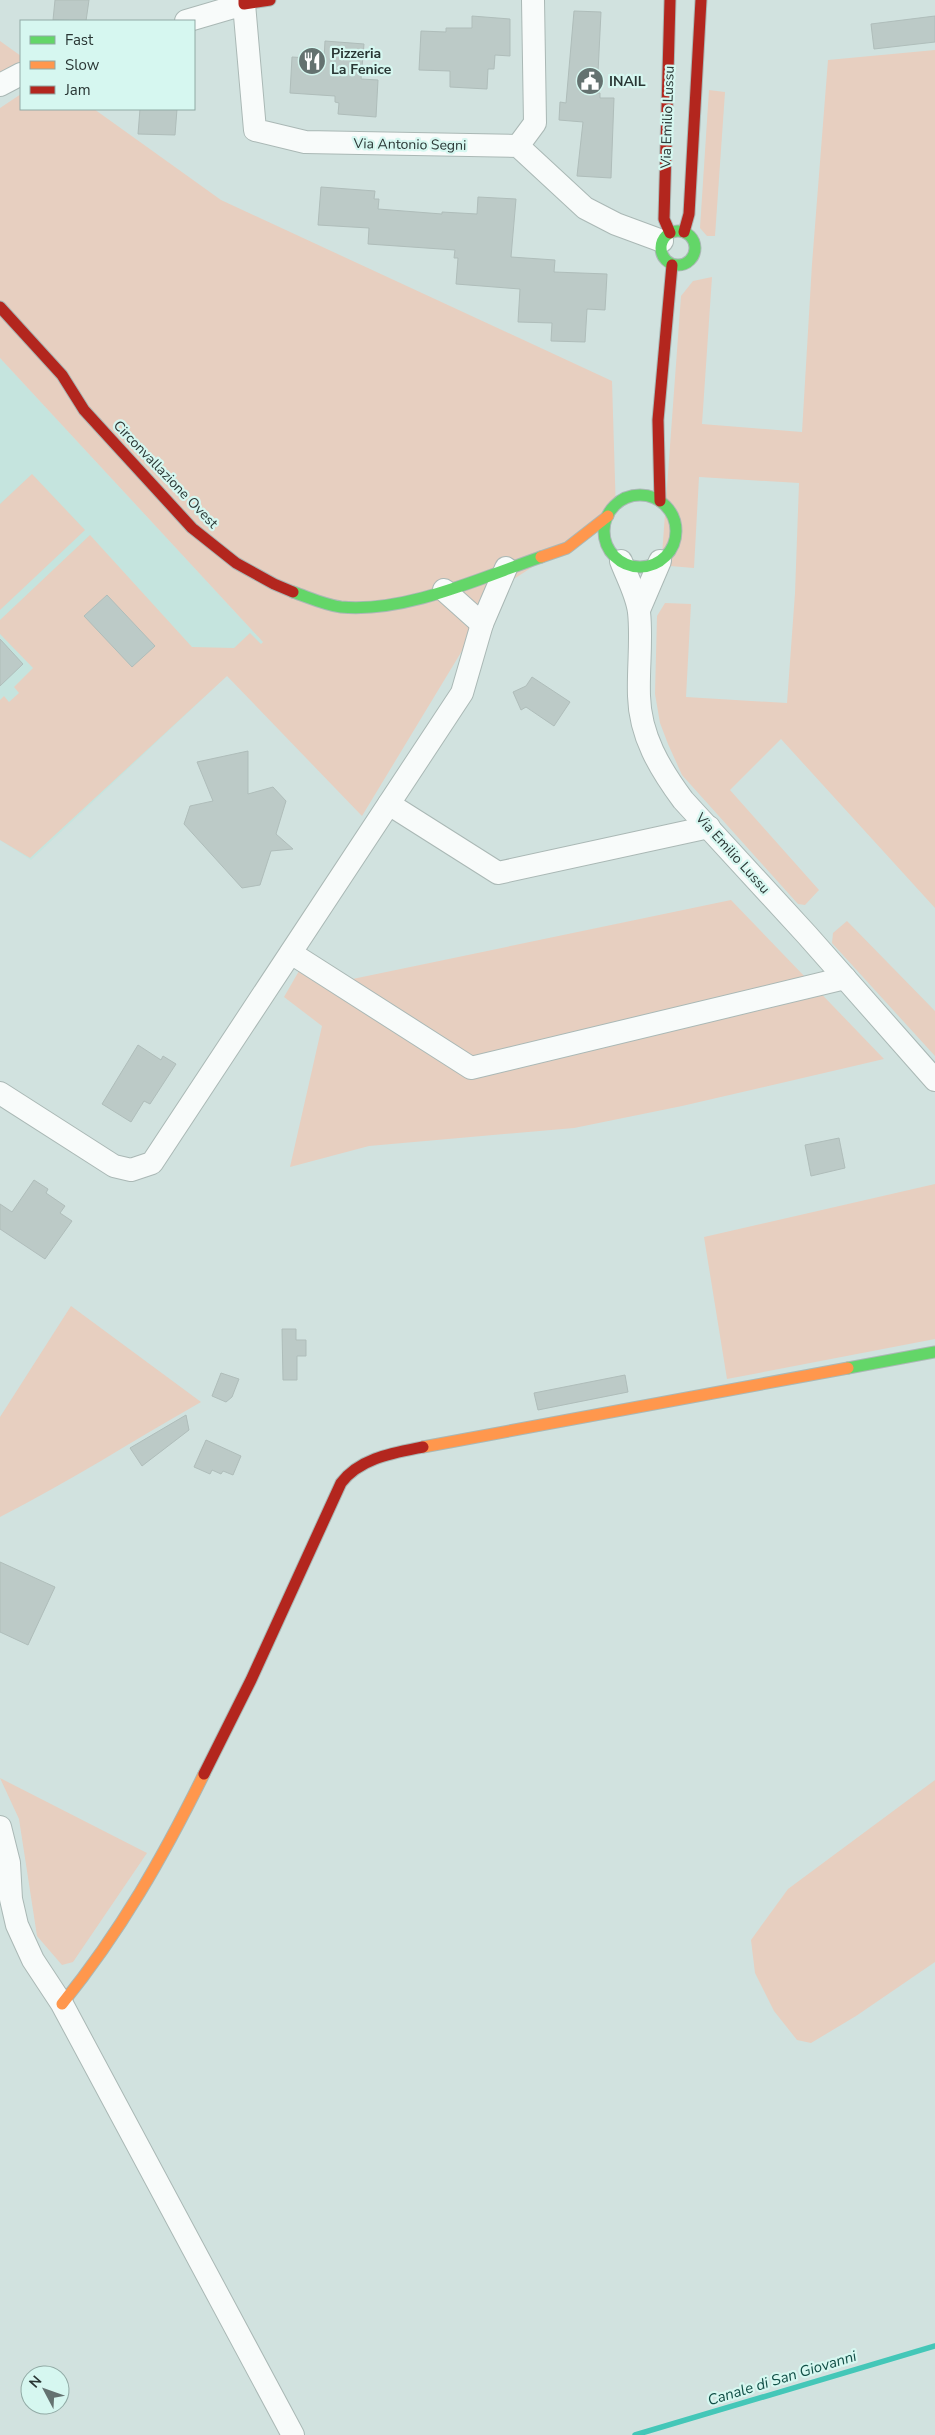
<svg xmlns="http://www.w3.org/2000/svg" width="935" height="2435" viewBox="0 0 935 2435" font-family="'Nunito Sans',sans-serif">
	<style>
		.built { fill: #c5e4de }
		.green { fill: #e7cfc0 }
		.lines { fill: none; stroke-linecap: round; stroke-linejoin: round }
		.stream { stroke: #44c7b8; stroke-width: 5.5 }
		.building { fill: #bccac7; stroke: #afbdba }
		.street-casing { stroke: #aab8b5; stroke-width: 24 }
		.fast-casing { stroke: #aab8b5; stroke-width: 13 }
		.slow-casing { stroke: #aab8b5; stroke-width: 13 }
		.jam-casing { stroke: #aab8b5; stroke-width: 13 }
		.street { stroke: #f8fbfa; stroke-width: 22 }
		.fast { stroke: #63d668; stroke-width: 11 }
		.slow { stroke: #ff974d; stroke-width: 11 }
		.jam { stroke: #b3261e; stroke-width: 11 }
		.labels { text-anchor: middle; stroke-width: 4.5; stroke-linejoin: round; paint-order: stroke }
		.poi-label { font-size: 14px; font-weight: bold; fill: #293634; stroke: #d6f7f0; text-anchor: start }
		.street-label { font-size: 14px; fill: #293634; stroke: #d6f7f0 }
		.water-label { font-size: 15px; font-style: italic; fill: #125047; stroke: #d6f7f0 }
	</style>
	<rect width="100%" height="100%" fill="#d1e2df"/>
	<path class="built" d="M0,358L263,642L31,860L0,840Z"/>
	<g class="green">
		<path d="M0,41L21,56V61L0,75Z"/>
		<path d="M935,50V908L781,739L730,790L819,890L805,905L798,904L682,775L668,744L660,723L655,694L657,616L665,603L691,604L686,697L787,703L795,593L799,483L699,477L694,568L670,566L662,555L681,296L693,281L712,277L702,424L802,432L812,264L828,60Z"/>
		<path d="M709,90L725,92L715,236H707L700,228Z"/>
		<path d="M21,94V109H94L221,200L612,381L616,513L500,588L362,816L227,676L30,858L0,840V700L4,696L9,702L19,693L14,687L33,668L0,634V620L90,535L192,647L234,648L250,633L261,644L263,642L0,358V108Z"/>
		<path d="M32,474L85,530L0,610V504Z"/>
		<path d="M731,900L884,1059L682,1106L574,1128L369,1146L290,1167L322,1026L284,997L307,957L343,981Z"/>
		<path d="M847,921L935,1011V1056L832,943L833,933Z"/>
		<path d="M935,1184V1339L727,1379L704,1237Z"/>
		<path d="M71,1306L201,1402C134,1440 69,1482 0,1517V1417Z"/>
		<path d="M0,1778L147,1853L73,1962L62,1965L37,1936L19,1819Z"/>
		<path d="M935,1780V1962L856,2016L811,2043L797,2040L774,2011L755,1973L751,1940L788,1889Z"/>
	</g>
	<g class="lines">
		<path class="stream" d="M635,2435L935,2346"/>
	</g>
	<g class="building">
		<path d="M55,0H89L86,21L53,20Z"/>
		<path d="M574,11L601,12L597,93H600V98H614L611,178L577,176L583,122L559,120L560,102L566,103Z"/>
		<path d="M472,16L510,19V56L495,55L494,69H488L487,89L450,87V71L419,70L421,31L446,32V28H472Z"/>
		<path d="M935,16V42L874,49L871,24Z"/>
		<path d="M325,41L364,44L361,79L378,80L376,117L338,114L339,103L335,102V96L290,93L292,57L324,59Z"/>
		<path d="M140,109H177L175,135L138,134Z"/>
		<path d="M321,187L375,191L374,199H379L378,209L442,214V212L477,214L478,197L516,199L511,257L555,260L554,272L607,274L605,310L587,309L585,342L551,341L552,323L518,322L520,289L456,284L458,258H454L455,250L368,244L369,228L318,225Z"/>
		<path d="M107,595L155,646L132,667L84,616Z"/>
		<path d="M0,639L23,664L0,686Z"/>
		<path d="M532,677L570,702L554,726L526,707L521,710L513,692L526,686Z"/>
		<path d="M248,751V794L273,787L286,801L276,834L293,849L271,851L260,885L242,888L184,824L190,806L213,801L197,762Z"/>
		<path d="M138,1045L161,1060L163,1056L176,1064L150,1104L144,1101L131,1122L102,1104Z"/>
		<path d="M839,1138L845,1168L811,1176L805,1145Z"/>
		<path d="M34,1180L48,1189L46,1193L65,1206L60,1213L72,1221L45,1259L0,1229V1204L12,1212Z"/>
		<path d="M282,1329H296V1340H306V1356H297V1380H283Z"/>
		<path d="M221,1373L239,1379L232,1397L226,1402L212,1396Z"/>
		<path d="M625,1375L628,1392L538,1410L534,1393Z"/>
		<path d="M186,1415L189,1430L142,1466L130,1448Z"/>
		<path d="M206,1440L241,1456L233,1475L223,1471L221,1474L212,1470L210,1474L194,1467Z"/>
		<path d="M0,1562L55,1587L28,1645L0,1632Z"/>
	</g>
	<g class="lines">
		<g class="street-casing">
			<g id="street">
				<path d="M186,21L244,4L255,130L305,142L518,146L585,208L616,224L662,241"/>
				<path d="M0,85L21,74"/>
				<path d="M518,146L535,123L533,0"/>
				<path d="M621,561C627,577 637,595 639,612C642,639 638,668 639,696C640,736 660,769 683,800L807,935L935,1080"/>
				<path d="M444,590L482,624"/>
				<path d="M639,610L660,561"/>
				<path d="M389,804L498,873L709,827"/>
				<path d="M291,953L471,1068L845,978"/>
				<path d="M0,1093L114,1166L131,1170L152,1163L462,693L482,624L506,568"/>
				<path d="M0,1827L9,1863L11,1899L17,1925L33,1960L62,2004L293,2435"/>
			</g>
		</g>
		<g class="fast-casing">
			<g id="fast">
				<circle cx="678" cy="248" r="17"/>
				<circle cx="640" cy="531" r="36"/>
				<path d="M293,592C308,597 325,605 341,607C406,613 480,578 541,557"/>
				<path d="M848,1368L935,1352"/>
			</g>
		</g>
		<g class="slow-casing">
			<g id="slow">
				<path d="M541,557L567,548L608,516"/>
				<path d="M423,1447L848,1368"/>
				<path d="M62,2004C121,1931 163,1857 204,1774"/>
			</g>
		</g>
		<g class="jam-casing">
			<g id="jam">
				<path d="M244,0V4L270,0"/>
				<path d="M670,0L664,219L670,233"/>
				<path d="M684,232L689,214L701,0"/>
				<path d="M0,307L62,375L84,410L192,528L236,563L274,584L293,592"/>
				<path d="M660,501L658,420L672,265"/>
				<path d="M204,1774L251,1680L341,1483C360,1458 393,1453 423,1447"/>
			</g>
		</g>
		<use href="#street" class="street"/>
		<use href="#fast" class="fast"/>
		<use href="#slow" class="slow"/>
		<use href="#jam" class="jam"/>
	</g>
	<defs>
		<g id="restaurant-disc" transform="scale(1.4375)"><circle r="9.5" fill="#647270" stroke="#d6f7f0"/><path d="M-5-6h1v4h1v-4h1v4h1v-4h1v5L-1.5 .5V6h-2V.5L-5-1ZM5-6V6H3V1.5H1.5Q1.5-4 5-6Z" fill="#fff"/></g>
		<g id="civic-disc" transform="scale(1.4375)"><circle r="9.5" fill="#647270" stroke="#d6f7f0"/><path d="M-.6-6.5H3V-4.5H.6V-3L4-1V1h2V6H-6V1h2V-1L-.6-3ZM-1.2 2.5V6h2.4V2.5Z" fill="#fff"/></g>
	</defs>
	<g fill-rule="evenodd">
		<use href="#restaurant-disc" x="312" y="61"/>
		<use href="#civic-disc" x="590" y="81"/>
	</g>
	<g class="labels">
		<g class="poi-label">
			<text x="331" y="58">Pizzeria<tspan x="331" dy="16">La Fenice</tspan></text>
			<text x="609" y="86">INAIL</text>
		</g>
		<g class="street-label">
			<text transform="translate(667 117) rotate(-88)" y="5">Via Emilio Lussu</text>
			<text transform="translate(410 144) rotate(1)" y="5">Via Antonio Segni</text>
			<text transform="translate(166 474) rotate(46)" y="5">Circonvallazione Ovest</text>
			<text transform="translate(733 853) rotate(48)" y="5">Via Emilio Lussu</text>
		</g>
		<g class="water-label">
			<text transform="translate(782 2378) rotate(-17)" y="5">Canale di San Giovanni</text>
		</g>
	</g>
	<rect x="20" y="20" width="175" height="90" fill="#d6f7f0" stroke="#91aaa5"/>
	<rect x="30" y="36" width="25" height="8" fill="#63d668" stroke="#91aaa5"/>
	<text x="65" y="45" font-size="15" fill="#293634">Fast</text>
	<rect x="30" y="61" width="25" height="8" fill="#ff974d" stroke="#91aaa5"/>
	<text x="65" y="70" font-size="15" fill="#293634">Slow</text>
	<rect x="30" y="86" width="25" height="8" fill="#b3261e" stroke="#91aaa5"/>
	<text x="65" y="95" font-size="15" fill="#293634">Jam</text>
	<g transform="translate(45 2390) rotate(311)"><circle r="24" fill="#d6f7f0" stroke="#91aaa5"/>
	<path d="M0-4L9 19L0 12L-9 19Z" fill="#647270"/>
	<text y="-8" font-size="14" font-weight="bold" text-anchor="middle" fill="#293634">N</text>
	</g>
</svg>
